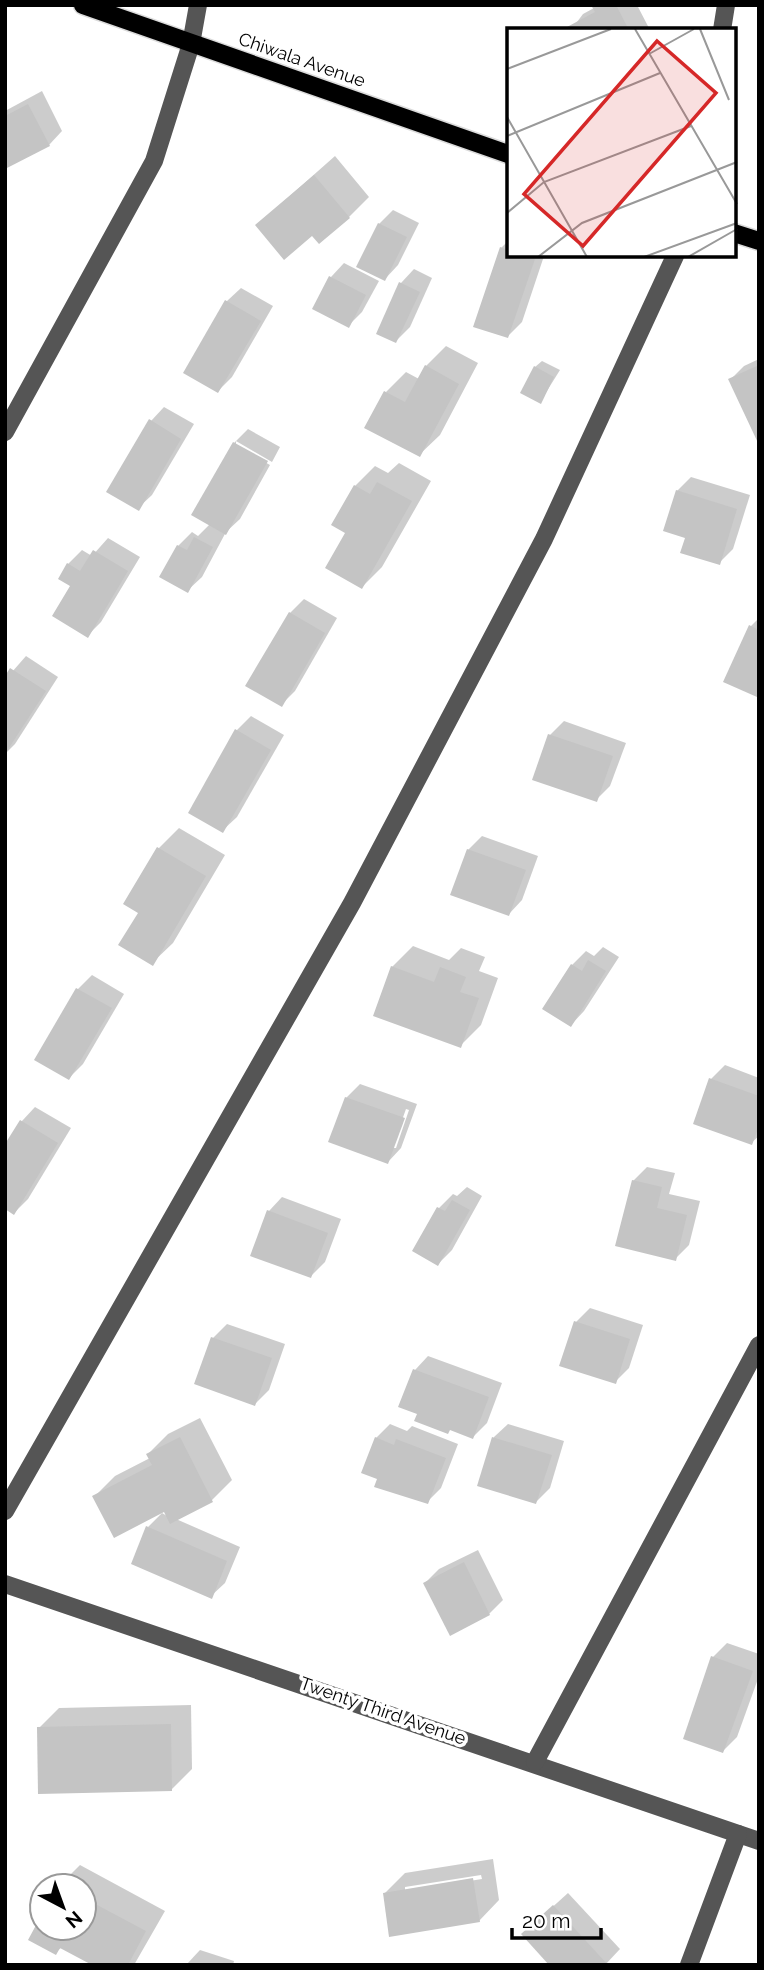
<svg xmlns="http://www.w3.org/2000/svg" width="764" height="1970" viewBox="0 0 764 1970" font-family="Raleway,sans-serif">
	<style>
		.shadow { fill: #0003; fill-rule: evenodd }
		.building { fill: #c4c4c4 }
		.lines { fill: none; stroke-linecap: round; stroke-linejoin: round }
		.major-casing { stroke: #dbdbdb; stroke-width: 21 }
		.minor { stroke: #555; stroke-width: 18 }
		.major { stroke: #000; stroke-width: 18 }
		.labels { text-anchor: middle; stroke-width: 7; stroke-linejoin: round; paint-order: stroke }
		.street-label { font-size: 18px; fill: #000; stroke: #fff }
		.inset-road { fill: none; stroke: #999; stroke-width: 2 }
		.view { fill: #d62828; fill-opacity: 0.15; stroke: #d62828; stroke-width: 3.5 }
		.inset-edge { fill: none; stroke: #000; stroke-width: 3.5 }
	</style>
	<rect width="100%" height="100%" fill="#fff"/>
	<g class="shadow">
		<path d="M593,5H637L650,30H571L583,14L594,8Z"/>
		<path d="M42,91L62,131L49,145L5,167V111Z"/>
		<path d="M335,156L369,197L349,217L319,242L313,234L257,225Z"/>
		<path d="M393,210L419,223L398,265L385,279L379,224Z"/>
		<path d="M508,241V256H544L522,322L508,336L501,248Z"/>
		<path d="M344,263L379,281L362,312L348,326L331,277Z"/>
		<path d="M414,269L432,278L410,327L396,341L401,283Z"/>
		<path d="M241,288L273,306L232,377L218,391L227,301Z"/>
		<path d="M446,346L478,363L440,435L419,455L386,392L406,372L419,379L426,366Z"/>
		<path d="M759,359V439L730,380L744,366Z"/>
		<path d="M542,361L560,370L540,402L535,367Z"/>
		<path d="M164,407L194,424L152,495L138,508L151,421Z"/>
		<path d="M248,429L280,447L272,462L236,441V446L270,465L240,519L226,532L202,577L188,590L178,546L192,532L198,536L210,524L234,443Z"/>
		<path d="M399,463L431,481L382,567L362,587L348,532L355,486L375,466L388,473Z"/>
		<path d="M691,477L750,495L733,549L719,563L687,536L677,491Z"/>
		<path d="M108,538L140,557L101,622L88,635L68,564L82,550L92,556Z"/>
		<path d="M304,599L337,618L295,691L281,705L290,613Z"/>
		<path d="M759,618V693L756,695L751,626Z"/>
		<path d="M26,656L58,677L15,744L5,754V680Z"/>
		<path d="M251,716L284,735L237,817L223,830L237,730Z"/>
		<path d="M564,721L626,743L610,786L596,800L550,735Z"/>
		<path d="M179,828L225,855L173,943L152,963L141,912L126,903L159,848Z"/>
		<path d="M482,836L538,856L522,900L509,914L468,850Z"/>
		<path d="M413,946L449,960L461,948L485,957L479,971L498,978L481,1025L460,1046L392,967Z"/>
		<path d="M603,947L619,957L584,1011L571,1025L572,965L586,951L594,956Z"/>
		<path d="M92,975L124,994L83,1064L69,1078L78,989Z"/>
		<path d="M725,1065L759,1078V1136L751,1143L711,1079Z"/>
		<path d="M360,1084L417,1104L401,1148L388,1162L346,1098ZM406,1109L409,1110L396,1148H392Z"/>
		<path d="M35,1107L71,1128L28,1199L14,1213L5,1148L22,1121Z"/>
		<path d="M647,1167L675,1173L669,1194L700,1201L689,1245L675,1259L633,1181Z"/>
		<path d="M467,1187L482,1196L452,1250L438,1264L414,1250L439,1208L453,1194L457,1196Z"/>
		<path d="M282,1197L341,1219L325,1262L311,1276L269,1211Z"/>
		<path d="M590,1308L643,1325L629,1368L615,1382L562,1364L576,1322Z"/>
		<path d="M227,1324L285,1344L269,1390L255,1404L213,1338Z"/>
		<path d="M428,1356L502,1383L487,1423L473,1437L401,1406L415,1370Z"/>
		<path d="M200,1418L232,1480L212,1500L176,1519L240,1547L225,1583L211,1596L148,1527L162,1513L167,1516L164,1510L95,1496L115,1476L150,1458L148,1454L168,1434Z"/>
		<path d="M390,1424L407,1431L412,1426L458,1444L441,1488L427,1502L376,1438Z"/>
		<path d="M508,1424L564,1441L550,1488L536,1502L479,1485L494,1437Z"/>
		<path d="M478,1550L503,1600L489,1614L425,1583L439,1569Z"/>
		<path d="M727,1643L759,1654V1676L737,1737L723,1751L713,1657Z"/>
		<path d="M191,1705L192,1769L172,1789L39,1728L59,1708Z"/>
		<path d="M493,1859L499,1900L479,1921L385,1893L405,1873ZM481,1875L482,1879L405,1891V1887Z"/>
		<path d="M80,1865L165,1911L134,1965H96L62,1947L56,1952L31,1939L42,1918V1928H84V1886H59Z"/>
		<path d="M568,1893L620,1949L605,1965L537,1921Z"/>
		<path d="M200,1950L234,1961L233,1965H186Z"/>
	</g>
	<g class="building">
		<path d="M591,5H616L629,30H569L567,27L595,12Z"/>
		<path d="M28,104L50,146L5,169V116Z"/>
		<path d="M314,175L350,218L319,244L312,236L284,260L255,225Z"/>
		<path d="M378,223L407,237L385,281L356,267Z"/>
		<path d="M500,247L508,250V256L535,259L508,338L473,327Z"/>
		<path d="M329,276L366,295L349,328L312,309Z"/>
		<path d="M399,282L420,292L396,343L376,334Z"/>
		<path d="M225,300L261,321L218,393L183,373Z"/>
		<path d="M425,365L459,384L420,457L364,428L384,391L405,402Z"/>
		<path d="M759,365V445L728,379Z"/>
		<path d="M534,366L554,377L541,404L520,393Z"/>
		<path d="M149,419L181,439L139,511L106,492Z"/>
		<path d="M233,442L268,461L226,535L191,515Z"/>
		<path d="M377,482L412,501L362,589L325,568L345,533L331,525L354,485L370,494Z"/>
		<path d="M676,490L737,509L720,565L680,553L685,538L663,531Z"/>
		<path d="M194,537L213,547L188,593L159,577L177,545L187,550Z"/>
		<path d="M93,550L128,571L88,638L52,616L70,586L58,579L67,563L80,571Z"/>
		<path d="M289,612L325,633L282,707L245,686Z"/>
		<path d="M749,625L759,630L757,697L723,682Z"/>
		<path d="M10,668L46,691L5,754V676Z"/>
		<path d="M235,729L271,750L223,833L188,813Z"/>
		<path d="M548,734L613,756L597,802L532,780Z"/>
		<path d="M157,847L206,876L153,966L118,945L138,913L123,904Z"/>
		<path d="M467,849L526,870L509,916L450,895Z"/>
		<path d="M588,960L606,971L571,1027L542,1009L571,964L582,971Z"/>
		<path d="M391,966L434,982L440,967L466,977L460,992L479,998L461,1048L373,1016Z"/>
		<path d="M76,988L112,1008L69,1080L34,1060Z"/>
		<path d="M709,1078L759,1096V1126L752,1145L693,1124Z"/>
		<path d="M345,1097L405,1118L388,1164L328,1142Z"/>
		<path d="M20,1120L58,1143L14,1215L5,1209V1144Z"/>
		<path d="M632,1180L662,1187L657,1208L687,1215L676,1261L615,1246Z"/>
		<path d="M452,1200L470,1210L438,1266L412,1251L437,1207L445,1211Z"/>
		<path d="M267,1210L328,1233L311,1278L250,1256Z"/>
		<path d="M574,1321L630,1339L616,1384L559,1366Z"/>
		<path d="M211,1337L272,1358L255,1406L194,1384Z"/>
		<path d="M413,1369L489,1397L473,1439L450,1430L448,1434L414,1421L417,1414L398,1407Z"/>
		<path d="M180,1437L213,1502L170,1524L164,1512L114,1538L92,1496L152,1465L146,1454Z"/>
		<path d="M375,1437L394,1445L396,1439L446,1458L428,1504L374,1487L377,1479L361,1473Z"/>
		<path d="M492,1437L552,1455L536,1504L477,1486Z"/>
		<path d="M146,1526L227,1561L212,1599L131,1564Z"/>
		<path d="M464,1562L490,1615L450,1636L423,1583Z"/>
		<path d="M711,1656L753,1671L723,1753L683,1739Z"/>
		<path d="M171,1724L172,1791L38,1794L37,1727Z"/>
		<path d="M473,1878L480,1922L389,1937L383,1893Z"/>
		<path d="M84,1898L146,1931L128,1965H92L60,1948L56,1955L28,1940L42,1914V1928H84Z"/>
		<path d="M553,1905L608,1965H549L521,1934Z"/>
	</g>
	<g class="lines">
		<g class="major-casing">
			<g id="major">
				<path d="M83,5L508,154"/>
				<path d="M734,233L759,241"/>
			</g>
		</g>
		<g class="minor">
			<path d="M722,30L726,5"/>
			<path d="M5,432L154,161L191,44L198,5"/>
			<path d="M5,1511L352,903L544,539L675,256"/>
			<path d="M5,1584L759,1841"/>
			<path d="M535,1762L759,1345"/>
			<path d="M689,1965L738,1834"/>
		</g>
		<use href="#major" class="major"/>
	</g>
	<g class="labels">
		<g class="street-label">
			<text transform="translate(302 60) rotate(19)" y="6">Chiwala Avenue</text>
			<text transform="translate(383 1711) rotate(19)" y="6">Twenty Third Avenue</text>
		</g>
	</g>
	<g transform="translate(507 28)">
		<rect width="229" height="229" fill="#fff"/>
		<path class="inset-road" d="M128,1L230,176M193,1L222,72M142,26L187,1M0,41L104,1M0,89L80,229M0,108L153,45M0,185L37,154L184,98M31,229L75,195L230,134M137,229L230,195M181,229L230,201"/>
		<path class="view" d="M150,13L209,65L76,218L17,166Z"/>
		<rect width="229" height="229" class="inset-edge"/>
	</g>
	<rect width="764" height="1970" fill="none" stroke="#000000" stroke-width="14"/>
	<g transform="translate(63 1907) rotate(139)"><circle r="33" fill="#ffffff" stroke="#999999" stroke-width="2"/>
	<path d="M0-5L12 26L0 18L-12 26Z" fill="#000000"/>
	<text y="-10" font-size="19" font-weight="bold" text-anchor="middle" fill="#000000">N</text>
	</g>
	<path d="M512 1928v10h89v-10" fill="none" stroke="#000000" stroke-width="3.5"/>
	<text x="522" y="1928" font-size="21" fill="#000000" stroke="#ffffff" stroke-width="5" paint-order="stroke">20 m</text>
</svg>
